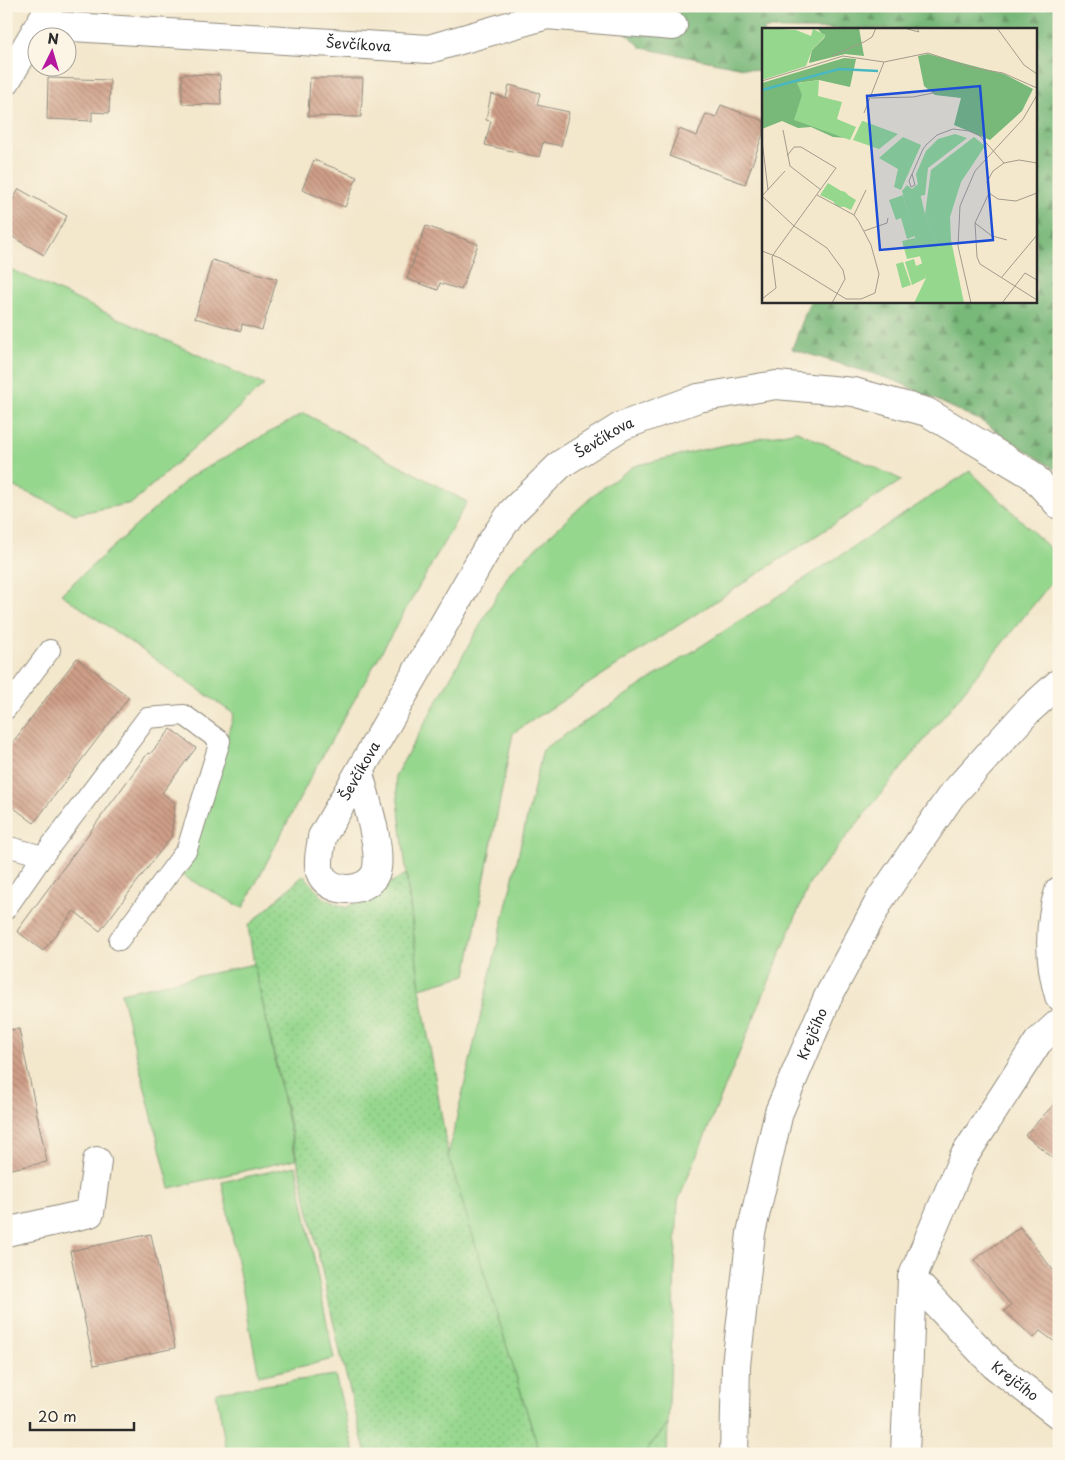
<svg xmlns="http://www.w3.org/2000/svg" width="1065" height="1460" viewBox="0 0 1065 1460" font-family="'Playpen Sans',sans-serif">
	<style>
		.grass { fill: url(#grass-dots); stroke: #60815c }
		.forest { fill: url(#forest-firs); stroke: #527252 }
		.garden { fill: #96d78e; stroke: #60815c }
		.building { fill: url(#building-back-hatch) }
		.lines { fill: none; stroke-linecap: round; stroke-linejoin: round }
		.lane-casing { stroke: #8f897c; stroke-width: 22 }
		.street-casing { stroke: #8f897c; stroke-width: 30 }
		.secondary-casing { stroke: #8f897c; stroke-width: 30 }
		.lane { stroke: #fff; stroke-width: 20 }
		.street { stroke: #fff; stroke-width: 28 }
		.secondary { stroke: #fff; stroke-width: 28 }
		.labels { text-anchor: middle; stroke-width: 4; stroke-linejoin: round; paint-order: stroke }
		.street-label { font-size: 14px; fill: #2b2b2b; stroke: #fcf5e5 }
		.inset-river { fill: none; stroke: #49b8c2; stroke-width: 2.5 }
		.inset-road { fill: none; stroke: #a39c8c; stroke-width: 1 }
		.view { fill: #1d4ed8; fill-opacity: 0.15; stroke: #1d4ed8; stroke-width: 2.5 }
		.inset-edge { fill: none; stroke: #2b2b2b; stroke-width: 2.5 }
	</style>
	<defs>
		<pattern id="grass-dots" width="8" height="8" patternUnits="userSpaceOnUse" patternTransform="scale(1.25)"><rect width="8" height="8" fill="#96d78e"/><path d="M2 2h.1M6 6h.1" fill="none" stroke="#81b97b" stroke-width="1.8" stroke-linecap="round"/></pattern>
		<pattern id="forest-firs" width="22" height="20" patternUnits="userSpaceOnUse" patternTransform="scale(1.25)"><rect width="22" height="20" fill="#78b879"/><path d="M5 1l3.5 6h-7zM16 11l3.5 6h-7z" fill="#639663"/></pattern>
		<pattern id="building-back-hatch" width="6" height="6" patternUnits="userSpaceOnUse" patternTransform="scale(1.25)"><rect width="6" height="6" fill="#cf9f88"/><path d="M-1 5l2 2M0 0l6 6M5-1l2 2" fill="none" stroke="#a8826f"/></pattern>
	</defs>
	<rect width="100%" height="100%" fill="#fcf5e5"/>
	<filter id="ink" filterUnits="userSpaceOnUse"><feTurbulence type="fractalNoise" baseFrequency=".02" numOctaves="2"/><feDisplacementMap in="SourceGraphic" scale="10" xChannelSelector="R" yChannelSelector="G"/><feConvolveMatrix kernelMatrix="1 2 1 2 8 2 1 2 1" color-interpolation-filters="sRGB"/></filter>
	<filter id="wash" filterUnits="userSpaceOnUse"><feTurbulence type="fractalNoise" baseFrequency=".0096" numOctaves="4" result="noise"/><feDisplacementMap in="SourceGraphic" scale="20" xChannelSelector="R" yChannelSelector="G"/><feGaussianBlur stdDeviation="1.12" result="paint"/><feColorMatrix in="noise" values="0 0 0 0 0 0 0 0 0 0 0 0 0 0 0 0 0 1.4 0 .05"/><feComposite in="paint" operator="in"/></filter>
	<g filter="url(#wash)">
		<rect width="100%" height="100%" fill="#f3e7cc"/>
		<g class="grass">
			<path d="M406,874L420,988L448,1155L540,1454H366L340,1352L254,964L248,926L304,875L323,898L346,908Z"/>
			<path d="M668,1424L667,1454H643Z"/>
		</g>
		<path class="forest" d="M598,6H1059V472L981,421L896,381L792,349L810,301H1036V29H764V72L642,48Z"/>
		<g class="garden">
			<path d="M6,267L264,385L132,503L75,514L6,483Z"/>
			<path d="M304,413L467,502L315,769L243,908L183,876L234,714L61,594L190,477Z"/>
			<path d="M797,431L902,480L513,733L466,975L420,988L395,776L510,572L597,492L634,466L710,448Z"/>
			<path d="M970,471L1059,557V573L810,882L678,1201L668,1424L643,1454H540L448,1155L543,749Z"/>
			<path d="M254,964L296,1159L170,1188L121,993Z"/>
			<path d="M296,1166L334,1359L259,1376L222,1182Z"/>
			<path d="M335,1375L355,1454H227L216,1392Z"/>
		</g>
		<g id="blocks">
			<g class="building">
				<path d="M182,74L220,75L221,105L182,104Z"/>
				<path d="M48,78L110,80L109,113L92,112V121L47,119Z"/>
				<path d="M310,78H363L361,117L308,116Z"/>
				<path d="M509,85L540,93L537,105L569,112L561,146L543,142L539,157L485,145L491,121L486,120L491,94L506,98Z"/>
				<path d="M721,105L764,121V131L745,184L669,156L679,129L697,136L706,114L716,118Z"/>
				<path d="M314,160L357,177L345,207L302,190Z"/>
				<path d="M19,189L67,216L44,255L6,233V211Z"/>
				<path d="M426,226L478,244L461,290L440,283L438,290L407,279Z"/>
				<path d="M212,260L277,279L262,330L242,324L241,331L195,318Z"/>
				<path d="M77,658L129,697L34,823L6,802V751Z"/>
				<path d="M171,729L196,748L162,793L175,803L171,837L100,931L74,911L43,951L17,931L148,753L150,754Z"/>
				<path d="M19,1029L47,1162L6,1170V1030Z"/>
				<path d="M1059,1099V1163L1025,1135Z"/>
				<path d="M1020,1227L1059,1278V1345L1040,1331L1034,1338L1004,1311L1011,1305L974,1260Z"/>
				<path d="M151,1234L175,1348L94,1365L70,1251Z"/>
			</g>
		</g>
	</g>
	<g filter="url(#ink)">
		<use href="#blocks" fill-opacity="0" stroke="#8f897c" stroke-width="1"/>
		<g class="lines">
			<g class="lane-casing">
				<g id="lane">
					<path d="M6,709L50,650"/>
					<path d="M6,846L43,856"/>
					<path d="M6,909L43,856L147,718L184,715L220,741L187,849L119,940"/>
				</g>
			</g>
			<g class="street-casing">
				<g id="street">
					<path id="s1" d="M40,25L429,49L547,15L673,26"/>
					<path d="M6,81L48,10"/>
					<path id="s2" d="M359,774C365,796 383,851 376,872C368,894 328,895 320,872C317,861 321,848 322,837L488,547L512,512L561,464L622,426L698,398L776,385L854,392L927,412L1032,475L1059,505"/>
					<path d="M1059,891C1048,924 1049,963 1059,996"/>
					<path d="M6,1232L90,1213L97,1161"/>
					<path id="s3" d="M912,1278L994,1365L1059,1415"/>
					<path d="M905,1454L912,1278L963,1158L1038,1042L1059,1023"/>
				</g>
			</g>
			<g class="secondary-casing">
				<g id="secondary">
					<path id="s4" d="M734,1454L736,1365L751,1233L779,1112L828,997L881,898L951,796L1028,711L1059,683"/>
				</g>
			</g>
			<use href="#lane" class="lane"/>
			<use href="#street" class="street"/>
			<use href="#secondary" class="secondary"/>
		</g>
	</g>
	<g class="labels">
		<g class="street-label">
			<text dy="5" stroke="none"><textPath href="#s1" startOffset="319">Ševčíkova</textPath></text>
			<text dy="5" stroke="none"><textPath href="#s2" startOffset="701">Ševčíkova</textPath></text>
			<text dy="5" stroke="none"><textPath href="#s2" startOffset="281">Ševčíkova</textPath></text>
			<text dy="5" stroke="none"><textPath href="#s4" startOffset="431">Krejčího</textPath></text>
			<text dy="5" stroke="none"><textPath href="#s3" startOffset="146">Krejčího</textPath></text>
		</g>
	</g>
	<g transform="translate(762 28)">
		<rect width="275" height="275" fill="#f3e7cc"/>
		<path d="M66,155L94,172L89,182L58,167ZM156,156L163,186L179,225L189,212L202,275H152L164,250L140,163L145,157L150,161Z" fill="#96d78e"/>
		<path d="M55,0H97L102,28L83,26L47,35L50,22L63,9ZM166,26L242,46L271,61L260,83L228,112L192,97L199,70L173,67L162,58L156,28ZM82,30L94,31L88,59L57,52L35,55L86,110L71,109L49,99L36,100L20,93L0,101V55Z" fill="#78b879"/>
		<path d="M0,0L34,2L49,8L51,1L64,7L50,22L44,38L0,52ZM57,52L56,68L80,74L75,91L94,99L88,112L32,92L40,67L35,55ZM100,93H101L136,106L117,121L91,112ZM193,106L205,110L166,140L163,167L158,168L154,146L164,123L176,111ZM141,109L159,117L139,162L132,159L136,141L117,130ZM212,109L223,118L199,154L188,189L189,212L179,226L163,186L169,142ZM71 171a8 8 0 1 1 16 0a8 8 0 1 1-16 0ZM141,167L153,208L145,211L139,190L134,192L127,172ZM153,210L159,228L145,231L140,213ZM152,231L154,238L161,235L164,250L150,257L143,234ZM141,234L149,257L140,260L134,236Z" fill="#96d78e"/>
		<path class="inset-river" d="M0,62L77,41L116,43"/>
		<path class="inset-road" d="M142,0L157,4L155,0M235,0L262,37L275,46M70,28L102,14L110,9L114,0M0,53L81,28L122,34L166,25L212,40L241,45L275,60M109,70L151,69L176,64M102,85L122,34M21,102L28,138L59,162M0,112L6,162M275,135L257,132L242,135L231,143L225,154L227,165L236,171L254,173L275,165M150,146L153,157L149,159L147,153L161,121L164,117L175,107L191,101L207,103L218,108L242,135M227,165L213,195L215,229L218,236L275,272M0,168L32,198L65,220L81,242L83,251L70,275M0,168L23,143M92,187L104,162M213,195L230,208L245,212M102,203L125,195L126,190M0,223L18,230L84,271H99L113,265L117,246L109,217L97,194L92,187L55,167M239,250L275,207M0,271L14,260L10,229L13,224L74,140L39,119H32L25,128M209,275L196,218L198,178L213,143L261,91L275,67M240,275L263,245L275,252"/>
		<path class="view" d="M218,58L231,212L118,222L105,68Z"/>
		<rect width="275" height="275" class="inset-edge"/>
	</g>
	<rect width="1065" height="1460" fill="none" stroke="#fcf5e5" stroke-width="25"/>
	<g transform="translate(52 52) rotate(5)"><circle r="24" fill="#fcf5e5" stroke="#a8a49b"/>
	<path d="M0-4L9 19L0 12L-9 19Z" fill="#b5179e"/>
	<text y="-8" font-size="14" font-weight="bold" text-anchor="middle" fill="#2b2b2b">N</text>
	</g>
	<path d="M30 1422v8h104v-8" fill="none" stroke="#2b2b2b" stroke-width="2.5"/>
	<text x="38" y="1422" font-size="15" fill="#2b2b2b" stroke="#fcf5e5" stroke-width="4" paint-order="stroke">20 m</text>
</svg>
